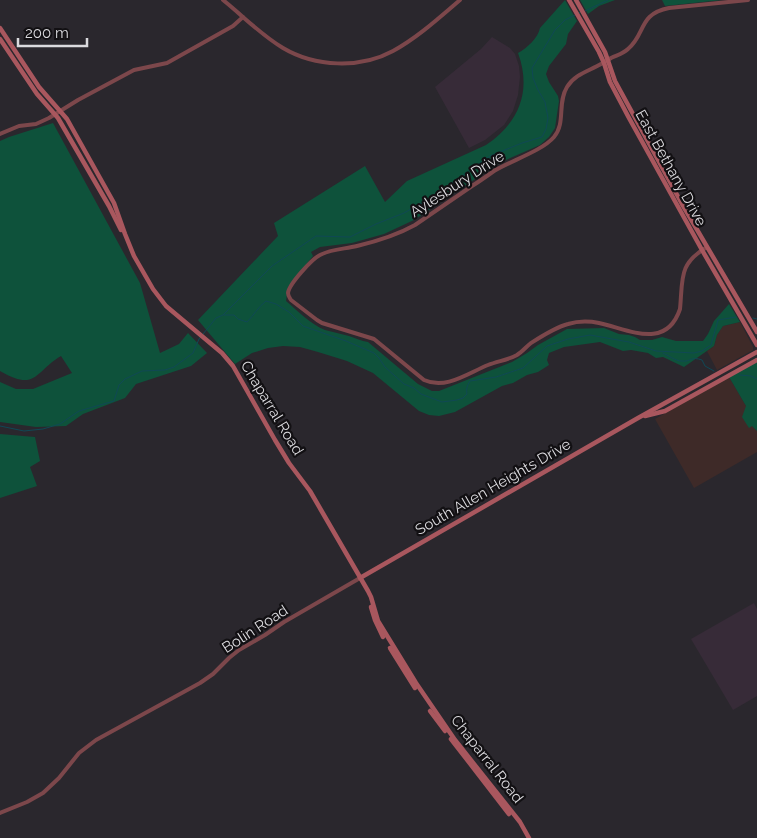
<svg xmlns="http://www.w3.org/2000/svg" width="757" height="838" viewBox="0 0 757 838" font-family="Raleway,sans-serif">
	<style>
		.commercial { fill: #3e2a28 }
		.education { fill: #372b38 }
		.green { fill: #0e523b }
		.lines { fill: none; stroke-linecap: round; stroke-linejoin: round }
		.stream { stroke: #104855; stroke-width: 1 }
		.tertiary { stroke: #7c474b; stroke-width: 4 }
		.secondary { stroke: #a9575e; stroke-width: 4.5 }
		.labels { text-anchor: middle; stroke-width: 4.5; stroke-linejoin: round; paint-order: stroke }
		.street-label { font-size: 15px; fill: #dbdade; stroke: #121013 }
	</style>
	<rect width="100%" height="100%" fill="#2a272d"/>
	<g class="commercial">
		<path d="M740,322L753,347V350L717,370L707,351L714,346L717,335L723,326Z"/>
		<path d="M729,377L746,406L752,426L757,431V452L694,488L655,419Z"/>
	</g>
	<g class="education">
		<path d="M492,37L510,48L515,54L519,66L520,77L518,95L513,111L504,125L485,140L469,148L435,87L481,49Z"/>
		<path d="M754,603L757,609V696L733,710L691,639Z"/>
	</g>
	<g class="green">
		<path d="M565,0L577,21L568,34L566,44L549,66L546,74L549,82L558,96L559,101L555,128L549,137L540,145L499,163L414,220L384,234L352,243L320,247L311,252L313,256L288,287L286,301C298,311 310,324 325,330C333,332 341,334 349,336C356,338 361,341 368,342L418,384L432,391H439L512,362L527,353L538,345L567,329L604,328L619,334L629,335L635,337L640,340H652L662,337L676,341H703L708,334L714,321L729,304L740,322L723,326L717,335L714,346L684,367L663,357L656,358L648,353L631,350L623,351L600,342L564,347L549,353L547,360L549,365L538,372L527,375L513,383L502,386L455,412L439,416L429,415L419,411L373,373L347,361L318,352L300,347L283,346L268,348L252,353L235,364L198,320L278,236L274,223L365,166L385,202L407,181L486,145C519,123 532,91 518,53C527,48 538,38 540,28Z"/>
		<path d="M580,0H615L599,6L588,14Z"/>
		<path d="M662,0H722L665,6Z"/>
		<path d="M53,123L140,283L160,353L179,344L188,333L207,353L191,366L136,384L125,398L83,414L66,426L36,427L0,422V382L16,389H33L72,373L61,356C34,372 37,392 0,371V141L9,137Z"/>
		<path d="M757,362V431L752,426L749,428L742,417L746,406L729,377Z"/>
		<path d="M0,434L35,437L40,461L30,467L37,486L0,498Z"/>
	</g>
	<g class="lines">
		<g class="stream">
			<path d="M585,11L608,0"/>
			<path d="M224,315H234L238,319L247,322C254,315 258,307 266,301L276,304L289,312L303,326L346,341L374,353L379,358L385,367L404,384L414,388L421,394L442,402L457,400L463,398L467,394C466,389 467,386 470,381L496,377L523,368L547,346L568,339L590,335L629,342L656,351L694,353L702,351L711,345L718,320L736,317"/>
			<path d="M753,318L757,319"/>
			<path d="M663,353C668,355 675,361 682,361C691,362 691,356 702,360L705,366L714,371"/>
			<path d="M740,375L751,376L757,379"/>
			<path d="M0,426L24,431L43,429L60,424L79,411L114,401L119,385L125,379L142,371L165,370L174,367L193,353L199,339L216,318L223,315L272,266L316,236L350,237L376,224L404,213L432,197L490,156L522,143L542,137L546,129L548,118L545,102L538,90L533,78L532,68L555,30L565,20L581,12"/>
		</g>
		<g class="tertiary">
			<path d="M223,0C243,16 261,35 283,48C315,67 360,69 393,51C417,38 439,18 460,0"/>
			<path d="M0,134L19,126L36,124L49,118L78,100L134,70L167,63L233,26L243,17"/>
			<path d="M707,247C678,264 683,279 680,309C666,351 628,329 599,323C589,321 578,321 568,324C556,327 542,336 531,343C526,347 522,352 517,355C508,360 498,361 488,365C468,373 446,390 424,380L374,339L322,323L317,320L291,300C289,297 288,296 288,293C289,284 312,259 320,255C331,249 345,249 357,246C378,241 397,235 415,225C434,212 453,199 472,186C480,181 487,176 494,171C510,161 542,151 554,137C566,123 557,103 567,87C575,74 589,71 601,64C605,62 608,60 611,58C617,55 623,54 628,49C646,34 638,14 669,8L748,0"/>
			<path d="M0,813L27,802L43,793L59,778L79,753L96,740L200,683L213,674L229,658L239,650L265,635L284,622L360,578"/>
		</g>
		<g class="secondary">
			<path d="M569,0L599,52L604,63L610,82L629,118L702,250L757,345"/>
			<path d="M576,0L605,52L615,81L682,204L757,332"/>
			<path d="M0,28L39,87L67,119L114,203L125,234L134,256L153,289L166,306L222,353L233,366L275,440L289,463L310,491L321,510L368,591L371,597L378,621L416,683L455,740L520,822L529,838"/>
			<path d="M0,39L37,94L58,118L109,206L121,230"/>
			<path d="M645,416L665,411L757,360"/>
			<path d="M360,578L638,418L757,352"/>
			<path d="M371,607L375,620L383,637"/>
			<path d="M390,648L415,688"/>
			<path d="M430,711L445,731"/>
			<path d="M451,739L509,814"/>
		</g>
	</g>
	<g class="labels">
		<g class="street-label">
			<text transform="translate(671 168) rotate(61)" y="5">East Bethany Drive</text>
			<text transform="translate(457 184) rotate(-33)" y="5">Aylesbury Drive</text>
			<text transform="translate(272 408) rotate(59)" y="5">Chaparral Road</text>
			<text transform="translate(493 487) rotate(-30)" y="5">South Allen Heights Drive</text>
			<text transform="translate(255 629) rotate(-33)" y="5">Bolin Road</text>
			<text transform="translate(487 759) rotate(52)" y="5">Chaparral Road</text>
		</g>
	</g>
	<path d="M18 38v8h69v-8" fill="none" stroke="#dbdade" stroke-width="2.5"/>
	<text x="25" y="38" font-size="15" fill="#dbdade" stroke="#121013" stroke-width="4" paint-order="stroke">200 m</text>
</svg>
